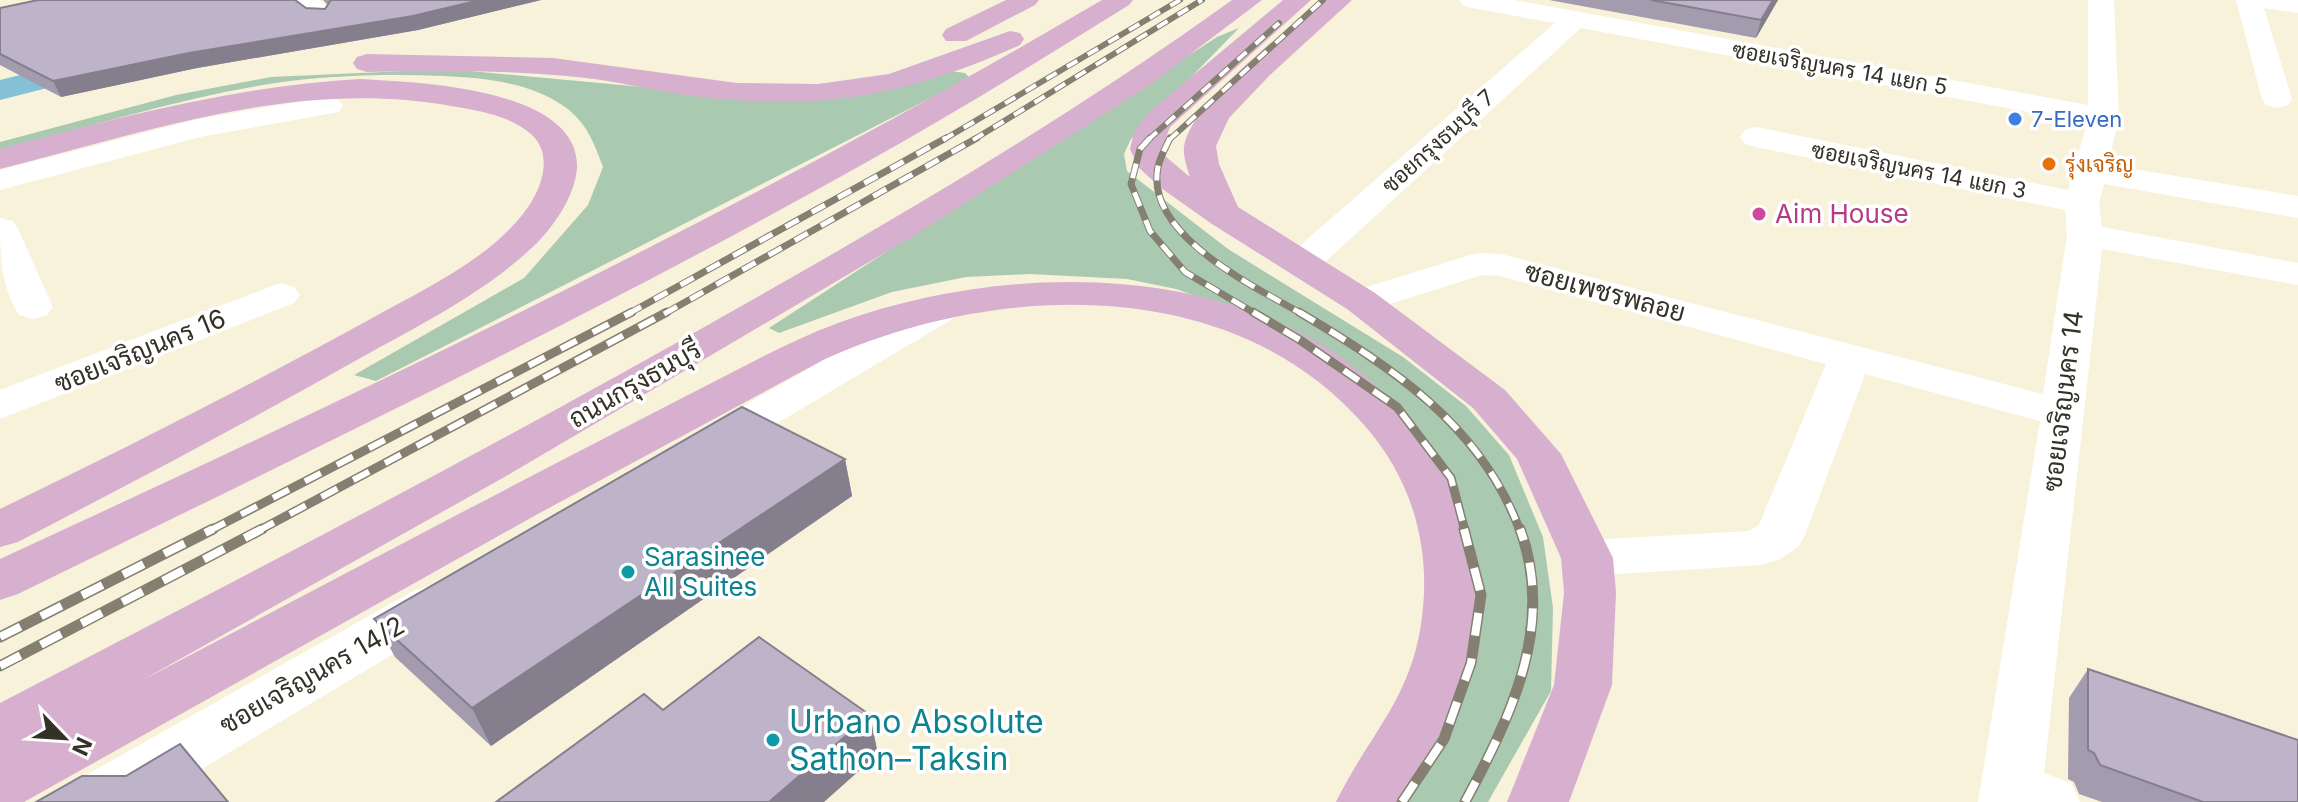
<svg xmlns="http://www.w3.org/2000/svg" width="2298" height="802" viewBox="0 0 2298 802" font-family="Inter,Sarabun,sans-serif">
	<style>
		.green { fill: #a9cab0 }
		.lines { fill: none; stroke-linecap: round; stroke-linejoin: round }
		.canal { fill: #84c0d6; fill-rule: evenodd }
		.minor { fill: #fff; fill-rule: evenodd }
		.major { fill: #d7b0d0; fill-rule: evenodd }
		.rail-far3-casing { stroke: #847f70; stroke-width: 6 }
		.rail-far2-casing { stroke: #847f70; stroke-width: 7 }
		.rail-far1-casing { stroke: #847f70; stroke-width: 9 }
		.rail-casing { stroke: #847f70; stroke-width: 11 }
		.rail-far3 { stroke: #fff; stroke-width: 4; stroke-dasharray: 12; stroke-linecap: butt }
		.rail-far2 { stroke: #fff; stroke-width: 5; stroke-dasharray: 15; stroke-linecap: butt }
		.rail-far1 { stroke: #fff; stroke-width: 6; stroke-dasharray: 18; stroke-linecap: butt }
		.rail { stroke: #fff; stroke-width: 8; stroke-dasharray: 23; stroke-linecap: butt }
		.wall { fill: #a39bae }
		.shaded-wall { fill: #847e8d }
		.building { fill: #bdb4ca; stroke: #847e8d; stroke-width: 2 }
		.shop-dot { fill: #3f7fe0; stroke: #fff; stroke-width: 3 }
		.food-dot { fill: #e8710a; stroke: #fff; stroke-width: 3 }
		.hotel-dot { fill: #d1479c; stroke: #fff; stroke-width: 3 }
		.culture-dot { fill: #0f9aa8; stroke: #fff; stroke-width: 3 }
		.labels { text-anchor: middle; stroke-width: 7; stroke-linejoin: round; paint-order: stroke }
		.far-street-label { font-size: 22px; fill: #343128; stroke: #fff }
		.far-shop-label { font-size: 22px; fill: #366cbe; stroke: #fff; text-anchor: start }
		.far-food-label { font-size: 22px; fill: #c56008; stroke: #fff; text-anchor: start }
		.hotel-label { font-size: 26px; fill: #b23c85; stroke: #fff; text-anchor: start }
		.street-label { font-size: 26px; fill: #343128; stroke: #fff }
		.culture-label { font-size: 26px; fill: #0d838f; stroke: #fff; text-anchor: start }
		.near-culture-label { font-size: 32px; fill: #0d838f; stroke: #fff; text-anchor: start }
	</style>
	<rect width="100%" height="100%" fill="#f9f2da"/>
	<g class="green">
		<path d="M1239,28L1131,139L1124,154L1127,171L1228,249L1403,357L1466,406L1509,455L1543,537L1553,608L1551,691L1488,802H1388L1441,725L1438,474L1236,311L1176,289L1127,279L1030,274L966,277L892,292L779,333L769,328L1217,37Z"/>
		<path d="M449,69L740,96L950,71L965,73L970,78L376,381L354,375L524,278L588,205L603,167C594,143 587,123 565,107C530,82 484,78 443,76C393,74 340,75 290,81C192,94 96,125 0,151V142L176,95L271,77Z"/>
	</g>
	<g class="lines">
		<path class="canal" d="M99,55L110,58L115,65L110,72L0,100V80Z"/>
		<g class="minor">
			<path d="M292,0H320L334,14L330,20C313,24 302,14 292,0Z"/>
			<path d="M1459,0H1514L2088,105V0H2114L2119,117L2108,165L2298,196V218L2104,184L2099,203L2102,227L2298,263V285L2102,249L2044,773L2071,783L2080,802H1978L2040,421L1865,374L1805,535L1798,547L1780,559L1762,565L1587,576L1569,571L1561,558L1569,545L1587,540L1749,531L1759,525L1826,364L1500,276L1482,275L1361,313L1347,309L1341,301L1347,293L1467,256L1480,253L1501,254L2043,394L2067,235L2065,210L1756,147L1745,144L1740,137L1745,130L1756,127L2068,190L2087,123L1581,28L1314,272L1301,275L1288,272L1282,264L1288,256L1555,23L1472,8L1463,5Z"/>
			<path d="M2236,0H2298V13L2264,8L2292,99L2288,105L2277,108L2266,105L2262,99Z"/>
			<path d="M328,97L339,100L343,106L339,112L200,137L0,190V170L198,119Z"/>
			<path d="M0,218L13,221L18,229L53,307L47,315L33,319L19,315C0,285 0,254 0,218Z"/>
			<path d="M280,283L294,287L300,295L294,303L0,419V390Z"/>
			<path d="M945,295L959,299L965,307L959,315L724,455L708,459L692,455L685,445L692,435L931,299Z"/>
			<path d="M434,585L453,590L461,604L453,618L147,802H63L72,783L415,590Z"/>
		</g>
		<g class="major">
			<path d="M1006,0H1039L1035,5L966,41H946L942,35L946,29Z"/>
			<path d="M1102,0H1133L1129,5C1039,61 950,116 858,167C584,320 300,456 18,594L0,600V559C375,386 746,210 1102,0Z"/>
			<path d="M1232,0H1262L1147,87L915,235L508,475L141,681C267,615 393,548 520,482C577,452 634,423 690,394C739,369 787,342 838,323C1027,254 1296,259 1423,439C1515,567 1477,679 1401,802H1336C1369,734 1412,699 1422,617C1431,546 1412,480 1365,426C1233,273 996,282 825,359L536,515L24,802H0V703C247,575 494,447 736,309C906,213 1074,114 1232,0Z"/>
			<path d="M1283,0H1311L1170,127L1162,149L1165,156L1190,177C1187,168 1183,156 1184,147C1190,102 1289,29 1323,0H1352L1269,76L1229,118L1216,146L1219,164L1238,207L1375,293L1505,390L1561,454L1613,558L1616,593L1612,685L1569,802H1507L1554,685L1564,593L1561,558L1517,459L1473,408L1347,309L1212,224L1161,188L1138,167L1130,149L1134,132L1148,113Z"/>
			<path d="M1010,31L1020,33L1024,39L1020,45C906,96 818,112 694,96C658,92 623,82 586,78C513,70 440,70 367,72L357,69L353,63L357,57L367,54L553,58L737,83L818,84L889,74Z"/>
			<path d="M359,79C414,82 580,87 577,168C575,195 556,223 538,242C486,293 417,326 355,361C244,424 131,483 18,542L0,547V509C123,449 245,388 365,322C418,292 484,263 523,214C540,193 555,157 532,135C510,115 479,111 451,106C296,78 148,132 0,169V149C119,117 236,86 359,79Z"/>
		</g>
		<g class="rail-far3-casing">
			<g id="rail-far3">
				<path d="M943,140L1180,0"/>
				<path d="M973,140L1202,0"/>
				<path d="M1148,140L1279,23"/>
				<path d="M1169,140L1323,0"/>
			</g>
		</g>
		<g class="rail-far2-casing">
			<g id="rail-far2">
				<path d="M1150,138L1140,149L1131,184L1150,231L1185,272L1256,314"/>
				<path d="M1170,138C1166,147 1160,157 1158,167C1144,235 1256,287 1302,314"/>
				<path d="M628,314L946,138"/>
				<path d="M664,314L977,138"/>
			</g>
		</g>
		<g class="rail-far1-casing">
			<g id="rail-far1">
				<path d="M1253,312L1300,340L1397,407L1451,478L1465,531"/>
				<path d="M1299,312C1393,368 1481,425 1520,531"/>
				<path d="M209,531L632,312"/>
				<path d="M258,531L667,312"/>
			</g>
		</g>
		<g class="rail-casing">
			<g id="rail">
				<path d="M0,637L213,529"/>
				<path d="M0,666L262,529"/>
				<path d="M1402,802L1444,739L1471,663L1481,595L1464,529"/>
				<path d="M1465,802C1510,718 1556,626 1520,529"/>
			</g>
		</g>
		<use href="#rail-far3" class="rail-far3"/>
		<use href="#rail-far2" class="rail-far2"/>
		<use href="#rail-far1" class="rail-far1"/>
		<use href="#rail" class="rail"/>
	</g>
	<g class="wall">
		<path d="M323,0H541L418,30L197,68L61,97L0,65V8H306L325,9L328,5Z"/>
		<path d="M1549,0H1778L1756,38Z"/>
		<path d="M845,459L852,496L491,746L395,657L374,619Z"/>
		<path d="M2088,669L2298,802H2102L2079,794L2074,782L2068,779L2069,698Z"/>
	</g>
	<g class="shaded-wall">
		<path d="M480,0H541L418,30L197,68L61,97L53,81L189,53Z"/>
		<path d="M1773,0H1778L1756,38L1761,20Z"/>
		<path d="M845,459L852,496L491,746L472,708Z"/>
		<path d="M870,715L878,754L824,802H769Z"/>
	</g>
	<g class="building">
		<path d="M38,0H295L306,8L325,9L331,0H480L413,16L189,53L53,81L0,54V8Z"/>
		<path d="M1651,0H1773L1761,20Z"/>
		<path d="M742,407L845,459L472,708L374,619Z"/>
		<path d="M759,637L870,715L769,802H496L644,694L663,710Z"/>
		<path d="M2088,669L2298,740V802H2203L2100,765L2094,753L2088,750Z"/>
		<path d="M180,744L228,802H36L82,776H126Z"/>
	</g>
	<circle class="shop-dot" cx="2015" cy="119" r="8"/>
	<circle class="food-dot" cx="2049" cy="164" r="8"/>
	<circle class="hotel-dot" cx="1759" cy="214" r="8"/>
	<g class="culture-dot">
		<circle cx="628" cy="572" r="8"/>
		<circle cx="773" cy="740" r="8"/>
	</g>
	<g class="labels">
		<g class="far-street-label">
			<text transform="translate(1840 68) rotate(10)" y="8">ซอยเจริญนคร 14 แยก 5</text>
			<text transform="translate(1438 141) rotate(-42)" y="8">ซอยกรุงธนบุรี 7</text>
			<text transform="translate(1919 170) rotate(11)" y="8">ซอยเจริญนคร 14 แยก 3</text>
		</g>
		<g class="far-shop-label">
			<text x="2031" y="127">7-Eleven</text>
		</g>
		<g class="far-food-label">
			<text x="2065" y="172">รุ่งเจริญ</text>
		</g>
		<g class="hotel-label">
			<text x="1775" y="223">Aim House</text>
		</g>
		<g class="street-label">
			<text transform="translate(1605 292) rotate(15)" y="9">ซอยเพชรพลอย</text>
			<text transform="translate(140 351) rotate(-22)" y="9">ซอยเจริญนคร 16</text>
			<text transform="translate(635 384) rotate(-30)" y="9">ถนนกรุงธนบุรี</text>
			<text transform="translate(2063 401) rotate(-83)" y="9">ซอยเจริญนคร 14</text>
			<text transform="translate(312 675) rotate(-30)" y="9">ซอยเจริญนคร 14/2</text>
		</g>
		<g class="culture-label">
			<text x="644" y="566">Sarasinee<tspan x="644" dy="30">All Suites</tspan></text>
		</g>
		<g class="near-culture-label">
			<text x="789" y="733">Urbano Absolute<tspan x="789" dy="37">Sathon–Taksin</tspan></text>
		</g>
	</g>
	<g transform="translate(64 738) rotate(115)" stroke="#ffffff" stroke-width="6" paint-order="stroke">
	<path d="M0-6L14 30L0 20L-14 30Z" fill="#343128"/>
	<text y="-12" font-size="22" font-weight="bold" text-anchor="middle" fill="#343128">N</text>
	</g>
</svg>
